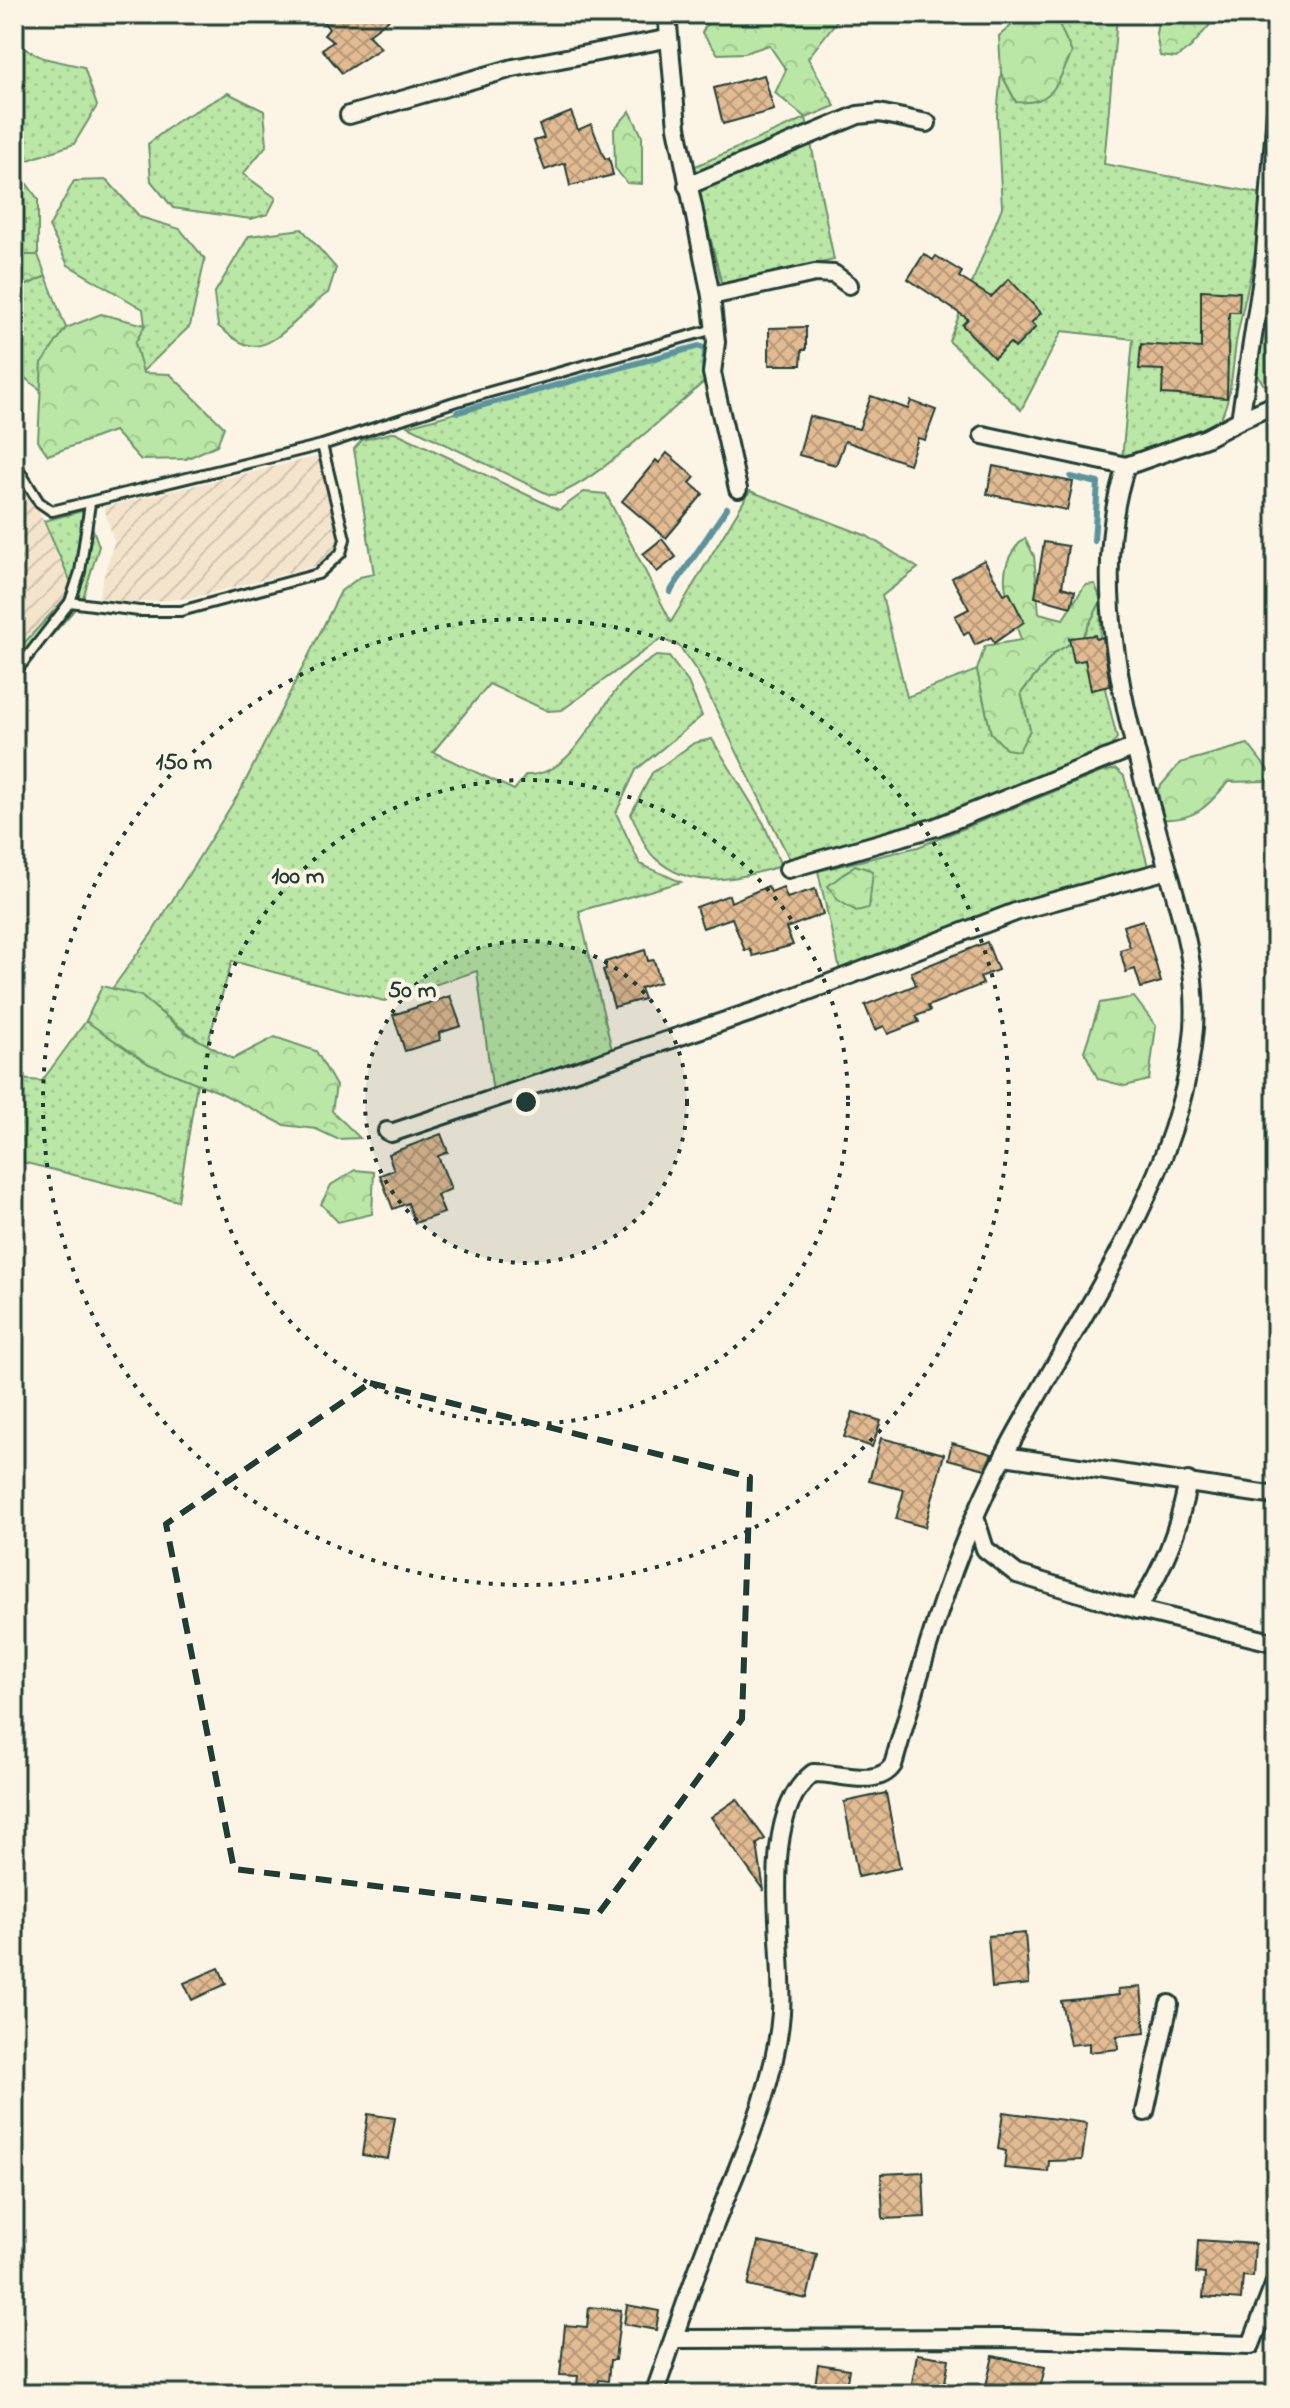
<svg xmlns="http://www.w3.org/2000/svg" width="1290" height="2408" viewBox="0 0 1290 2408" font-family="'Indie Flower',sans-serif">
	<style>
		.industrial { fill: url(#industrial-furrows) }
		.grass { fill: url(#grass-dots); stroke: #6c926c; stroke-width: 2 }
		.forest { fill: url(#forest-crowns); stroke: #6c926c; stroke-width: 2 }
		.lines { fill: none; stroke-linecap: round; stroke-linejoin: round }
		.stream { stroke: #5b949d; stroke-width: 6 }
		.building { fill: url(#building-cross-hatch); stroke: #1f3d34; stroke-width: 2 }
		.service-casing { stroke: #1f3d34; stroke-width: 14 }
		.minor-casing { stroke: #1f3d34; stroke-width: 22 }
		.service { stroke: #fcf5e5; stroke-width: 8 }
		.minor { stroke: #fcf5e5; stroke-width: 16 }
		.marked { fill: none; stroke: #1f3d34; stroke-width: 6; stroke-dasharray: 16 10; stroke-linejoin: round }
		.ring { fill: none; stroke: #1f3d34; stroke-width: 4; stroke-dasharray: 4 8 }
		.centre { fill: #1f3d34; stroke: #fcf5e5; stroke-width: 4 }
		.ring-label { font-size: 24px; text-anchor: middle; font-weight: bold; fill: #1f3d34; stroke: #fcf5e5; stroke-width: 8; stroke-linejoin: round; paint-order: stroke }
	</style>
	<defs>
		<pattern id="industrial-furrows" width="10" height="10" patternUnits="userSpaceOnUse" patternTransform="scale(2)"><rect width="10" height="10" fill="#f4e4cc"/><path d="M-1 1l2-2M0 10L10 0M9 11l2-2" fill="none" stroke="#d1c4b0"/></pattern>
		<pattern id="grass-dots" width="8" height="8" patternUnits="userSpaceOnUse" patternTransform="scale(2)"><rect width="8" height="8" fill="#bae7a5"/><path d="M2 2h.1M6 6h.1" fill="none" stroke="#9fc78f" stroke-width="1.8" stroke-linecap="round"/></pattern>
		<pattern id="forest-crowns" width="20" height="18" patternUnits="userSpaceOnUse" patternTransform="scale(2)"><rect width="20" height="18" fill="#bae7a5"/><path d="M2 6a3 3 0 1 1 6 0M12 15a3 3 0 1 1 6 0" fill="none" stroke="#9fc78f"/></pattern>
		<pattern id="building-cross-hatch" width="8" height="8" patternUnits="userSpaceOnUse" patternTransform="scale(2)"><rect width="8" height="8" fill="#e2bb92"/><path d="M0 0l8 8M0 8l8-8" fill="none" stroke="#b79978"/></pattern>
	</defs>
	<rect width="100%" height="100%" fill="#fcf5e5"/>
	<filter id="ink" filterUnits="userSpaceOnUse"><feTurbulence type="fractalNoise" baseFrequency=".0125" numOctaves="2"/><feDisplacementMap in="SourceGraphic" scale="16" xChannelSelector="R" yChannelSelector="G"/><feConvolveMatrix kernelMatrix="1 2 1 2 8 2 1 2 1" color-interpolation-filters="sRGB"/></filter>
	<g filter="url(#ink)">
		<g class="industrial">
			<path d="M332,453L344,530L340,546L319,565L192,598L131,603L98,597L114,542L104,507Z"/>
			<path d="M14,470L30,491L74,589L14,654Z"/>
		</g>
		<g class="grass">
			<path d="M1063,14H1111L1117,18L1104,164L1263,194C1260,245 1245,293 1236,343C1232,371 1232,397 1219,422L1122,460L1133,339L1062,331L1021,410L949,341L1002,207L997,116L1001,73L1016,102Z"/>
			<path d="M14,43L43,58L84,67L97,106L74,144L14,165Z"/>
			<path d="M228,93L264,111L267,145L243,174L276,198L268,214L251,219L173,208L151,181L148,144L177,121Z"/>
			<path d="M806,118L834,260L722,285L693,167Z"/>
			<path d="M14,166L38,199V255H14Z"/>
			<path d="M107,180L140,217L180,229L205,259L190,326L142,372L135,343L145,325L143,309L68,265L49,227L74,181Z"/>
			<path d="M302,229L336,268L328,293C306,306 273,356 245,344C235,341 226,332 218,326L214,294L249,236Z"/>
			<path d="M1276,239V387L1263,384L1253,366Z"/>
			<path d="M46,276L66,328L42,363L41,390L14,370V291Z"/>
			<path d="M699,346L705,349V381C677,405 581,496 550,495L408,426Z"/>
			<path d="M395,432L559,510L584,492L606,494L671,622L750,491L867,536L918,568L882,596L907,697L977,670L991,733L1030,730L1021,693L1054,653L1083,636L1101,601L1100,668L1117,738L1110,747L923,828L792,864L698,673L679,646L661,639L562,710L548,711L489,684L433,752L514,790L526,775C574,777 596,708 626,679C634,670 646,663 656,656L669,657L688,682L702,716L636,770L616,813L640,864L681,882L579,911L612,1050L493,1094L477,971L384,1001L232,961L207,1045C170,1024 155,999 112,989L152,933L241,790L341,591L360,577L374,574L354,449L362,440Z"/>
			<path d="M86,510L99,546L82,601L14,679V654L74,589L44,521Z"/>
			<path d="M712,739L764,824L781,866C738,878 693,893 655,858C644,849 638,827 631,814L652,773L694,743Z"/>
			<path d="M1116,769L1124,776L1149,870L1033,904L841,975L818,871L918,847L1102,772Z"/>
			<path d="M86,1021L149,1064L197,1083L178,1201L14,1160V1095L19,1079L42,1081Z"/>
		</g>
		<g class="forest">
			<path d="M712,14H842L808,58L835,106L806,118L775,93L786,70L769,45L745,53L718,54L702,33Z"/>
			<path d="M1025,14H1063L1058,22L1072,53C1057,82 1054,106 1016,102L1001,73L999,36Z"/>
			<path d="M1160,14H1219L1191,47L1176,58L1160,56L1156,33Z"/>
			<path d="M630,111L642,136V184L627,183L615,168L614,129Z"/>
			<path d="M14,255H38L46,276L14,291Z"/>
			<path d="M101,314L145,325L135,343L143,373L170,374L224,427L217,445L186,459L141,460L114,431L48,455L38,441L42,363L66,328Z"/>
			<path d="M1025,538L1034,556L1039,613L1063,619L1085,585L1095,584L1101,601L1083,636L1054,653L1021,693L1030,730L1019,751L1006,749L991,733L977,670L985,646L1021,640C1010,603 989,568 1025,538Z"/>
			<path d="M1248,744L1268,770L1266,781L1228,782C1208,806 1195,821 1162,819L1158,789L1180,763Z"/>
			<path d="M855,865L873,871L869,908L856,911L838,900L828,886Z"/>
			<path d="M102,986L141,996L184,1032L233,1059L275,1037L316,1051L336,1086L332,1111L360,1138L337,1139L316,1129L284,1125L219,1092L149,1064L86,1021Z"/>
			<path d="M1134,997L1156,1026L1149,1080L1125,1086L1098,1079L1084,1051L1100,1003Z"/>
			<path d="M355,1170L374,1172L372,1214L338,1222L321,1204L331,1185Z"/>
		</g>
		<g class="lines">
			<g class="stream">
				<path d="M458,412L699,346L705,349L704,371"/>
				<path d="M1071,477L1098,483L1094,541"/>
				<path d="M670,592L727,508"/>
			</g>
		</g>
		<g class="building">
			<path d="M317,14H396L368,35L381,48L342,73L322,49L333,42L324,35L329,29Z"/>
			<path d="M764,75L774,110L723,124L714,88Z"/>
			<path d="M571,112L578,130L591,124L605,159L609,158L613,175L570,186L565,163L545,170L534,141L544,138L539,125Z"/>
			<path d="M924,254L933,260L936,256L962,272L959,277L991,297L1009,279L1041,313L1031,323L1036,327L1015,348L1010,343L994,358L962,325L968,319L908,279Z"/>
			<path d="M1201,290L1240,292L1239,312H1229L1227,398L1162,394L1163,370L1139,369L1141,344L1201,348Z"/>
			<path d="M806,327V350H802L801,365H769V328Z"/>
			<path d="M871,396L908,409L911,401L936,410L925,440L918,438L909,464L845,441L836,465L799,455L809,416L859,429Z"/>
			<path d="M667,453L695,477L690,483L703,494L666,538L622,501L656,460L659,463Z"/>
			<path d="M993,466L1073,482L1067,510L987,494Z"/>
			<path d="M662,539L676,557L657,572L643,554Z"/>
			<path d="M1044,542L1068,546L1062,587L1075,591L1071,607L1035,597Z"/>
			<path d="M984,560L1004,594L1009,592L1024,622L994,643L991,637L975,645L969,632L964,635L955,616L969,609L952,578Z"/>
			<path d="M1095,635L1096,639L1103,637L1110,686L1091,690L1085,660L1074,662L1069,638Z"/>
			<path d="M768,886L771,892L783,887L787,898L815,889L823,914L786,928L793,945L753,956L750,949L745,951L732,918L703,928L696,907L729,895L731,902Z"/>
			<path d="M1143,920L1161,982L1141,988L1135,969L1126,972L1120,950L1130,947L1123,926Z"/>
			<path d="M987,942L998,970L980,977L983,984L928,1006L930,1011L916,1016L919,1022L888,1034L884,1026L875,1030L865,1005L916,985L911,972Z"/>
			<path d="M645,950L648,961L654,960L660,982L640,988L644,999L614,1007L603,970L606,969L605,962Z"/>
			<path d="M450,996L461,1026L439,1033L440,1040L405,1051L393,1015Z"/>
			<path d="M441,1134L448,1152L438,1156L451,1189L437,1195L444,1213L415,1223L408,1203L393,1209L380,1175L394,1170L388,1154Z"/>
			<path d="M853,1412L881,1421L872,1447L844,1437Z"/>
			<path d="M881,1438L944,1454L925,1527L896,1519L904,1490L869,1481Z"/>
			<path d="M952,1443L992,1454L985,1469L948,1459Z"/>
			<path d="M886,1793L900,1868L858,1877L844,1802Z"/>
			<path d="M737,1799L765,1839L757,1844L764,1891L711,1817Z"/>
			<path d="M1025,1933L1029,1984L992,1988L988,1936Z"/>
			<path d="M219,1968L226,1984L192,2000L184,1983Z"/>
			<path d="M1141,1987L1145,2033L1117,2036L1118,2049L1089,2052V2043L1070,2045L1061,2001L1119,1995L1118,1989Z"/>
			<path d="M1003,2112L1087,2123L1082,2160L1049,2161L1048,2172L1004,2168L1006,2151L998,2149Z"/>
			<path d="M368,2114L395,2118L388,2159L362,2155Z"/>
			<path d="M923,2172L925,2217L883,2219L881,2174Z"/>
			<path d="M1198,2240L1255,2244L1253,2277L1243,2276L1241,2300L1203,2297L1205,2274L1196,2273Z"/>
			<path d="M758,2242L817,2254L807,2299L748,2286Z"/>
			<path d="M627,2305L659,2311L656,2330L624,2324Z"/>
			<path d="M589,2307L621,2310L615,2360H610L608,2381L599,2380L598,2386L577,2384L578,2376L560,2375L565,2325L587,2327Z"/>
			<path d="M917,2354L949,2359L943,2394H910Z"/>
			<path d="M993,2356L1045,2367L1039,2394H984Z"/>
			<path d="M818,2364L849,2369L845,2394H814Z"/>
		</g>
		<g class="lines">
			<g class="service-casing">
				<g id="service">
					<path d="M14,462L39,502L52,511L322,445L454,402L714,329"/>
					<path d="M70,602L139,611H181L318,574L341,553L345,539L322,445"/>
					<path d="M14,674L70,602L80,572L90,503"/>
				</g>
			</g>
			<g class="minor-casing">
				<g id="minor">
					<path d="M667,14L677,127L711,296L716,342L712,373L738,489"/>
					<path d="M349,115L513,68L666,39"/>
					<path d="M687,186L858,115L879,113L927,123"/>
					<path d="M711,296L815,273L834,274L849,285"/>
					<path d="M1240,420L1276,404"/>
					<path d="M983,435L1126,466"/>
					<path d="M788,869L936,827L1135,747"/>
					<path d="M387,1131L391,1133L764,1008L1018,911L1168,870"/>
					<path d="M1004,1456L1276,1496"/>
					<path d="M976,1520L985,1549L1017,1574L1119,1605L1276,1643"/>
					<path d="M1137,1610C1165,1565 1178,1533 1188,1481"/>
					<path d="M1145,2112L1169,2004"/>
					<path d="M674,2339L1014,2338L1251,2345L1276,2280"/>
					<path d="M654,2394C672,2344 688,2294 707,2245C735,2170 775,2093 781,2013C786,1949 755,1817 813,1773C838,1772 877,1789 893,1765C924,1659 952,1552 1005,1454C1074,1322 1182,1181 1194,1028C1198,967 1181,916 1165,859C1132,736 1084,592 1126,466L1206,438L1240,420L1264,266L1276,111"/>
				</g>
			</g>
			<use href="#service" class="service"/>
			<use href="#minor" class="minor"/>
		</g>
	</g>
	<path class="marked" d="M370,1383L750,1477L742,1719L599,1913L234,1869L166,1524Z"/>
	<circle cx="526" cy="1102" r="161" fill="#1f3d34" fill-opacity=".12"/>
	<g class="ring">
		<circle cx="526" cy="1102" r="161"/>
		<circle cx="526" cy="1102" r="322"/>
		<circle cx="526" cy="1102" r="483"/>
	</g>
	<circle cx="526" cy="1102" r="12" class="centre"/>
	<g class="ring-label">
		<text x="184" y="769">150 m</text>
		<text x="298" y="883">100 m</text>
		<text x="412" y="997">50 m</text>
	</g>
	<rect width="1290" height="2408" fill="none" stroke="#fcf5e5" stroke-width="48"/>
	<rect x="24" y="24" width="1242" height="2360" fill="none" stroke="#1f3d34" stroke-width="3" filter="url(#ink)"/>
</svg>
